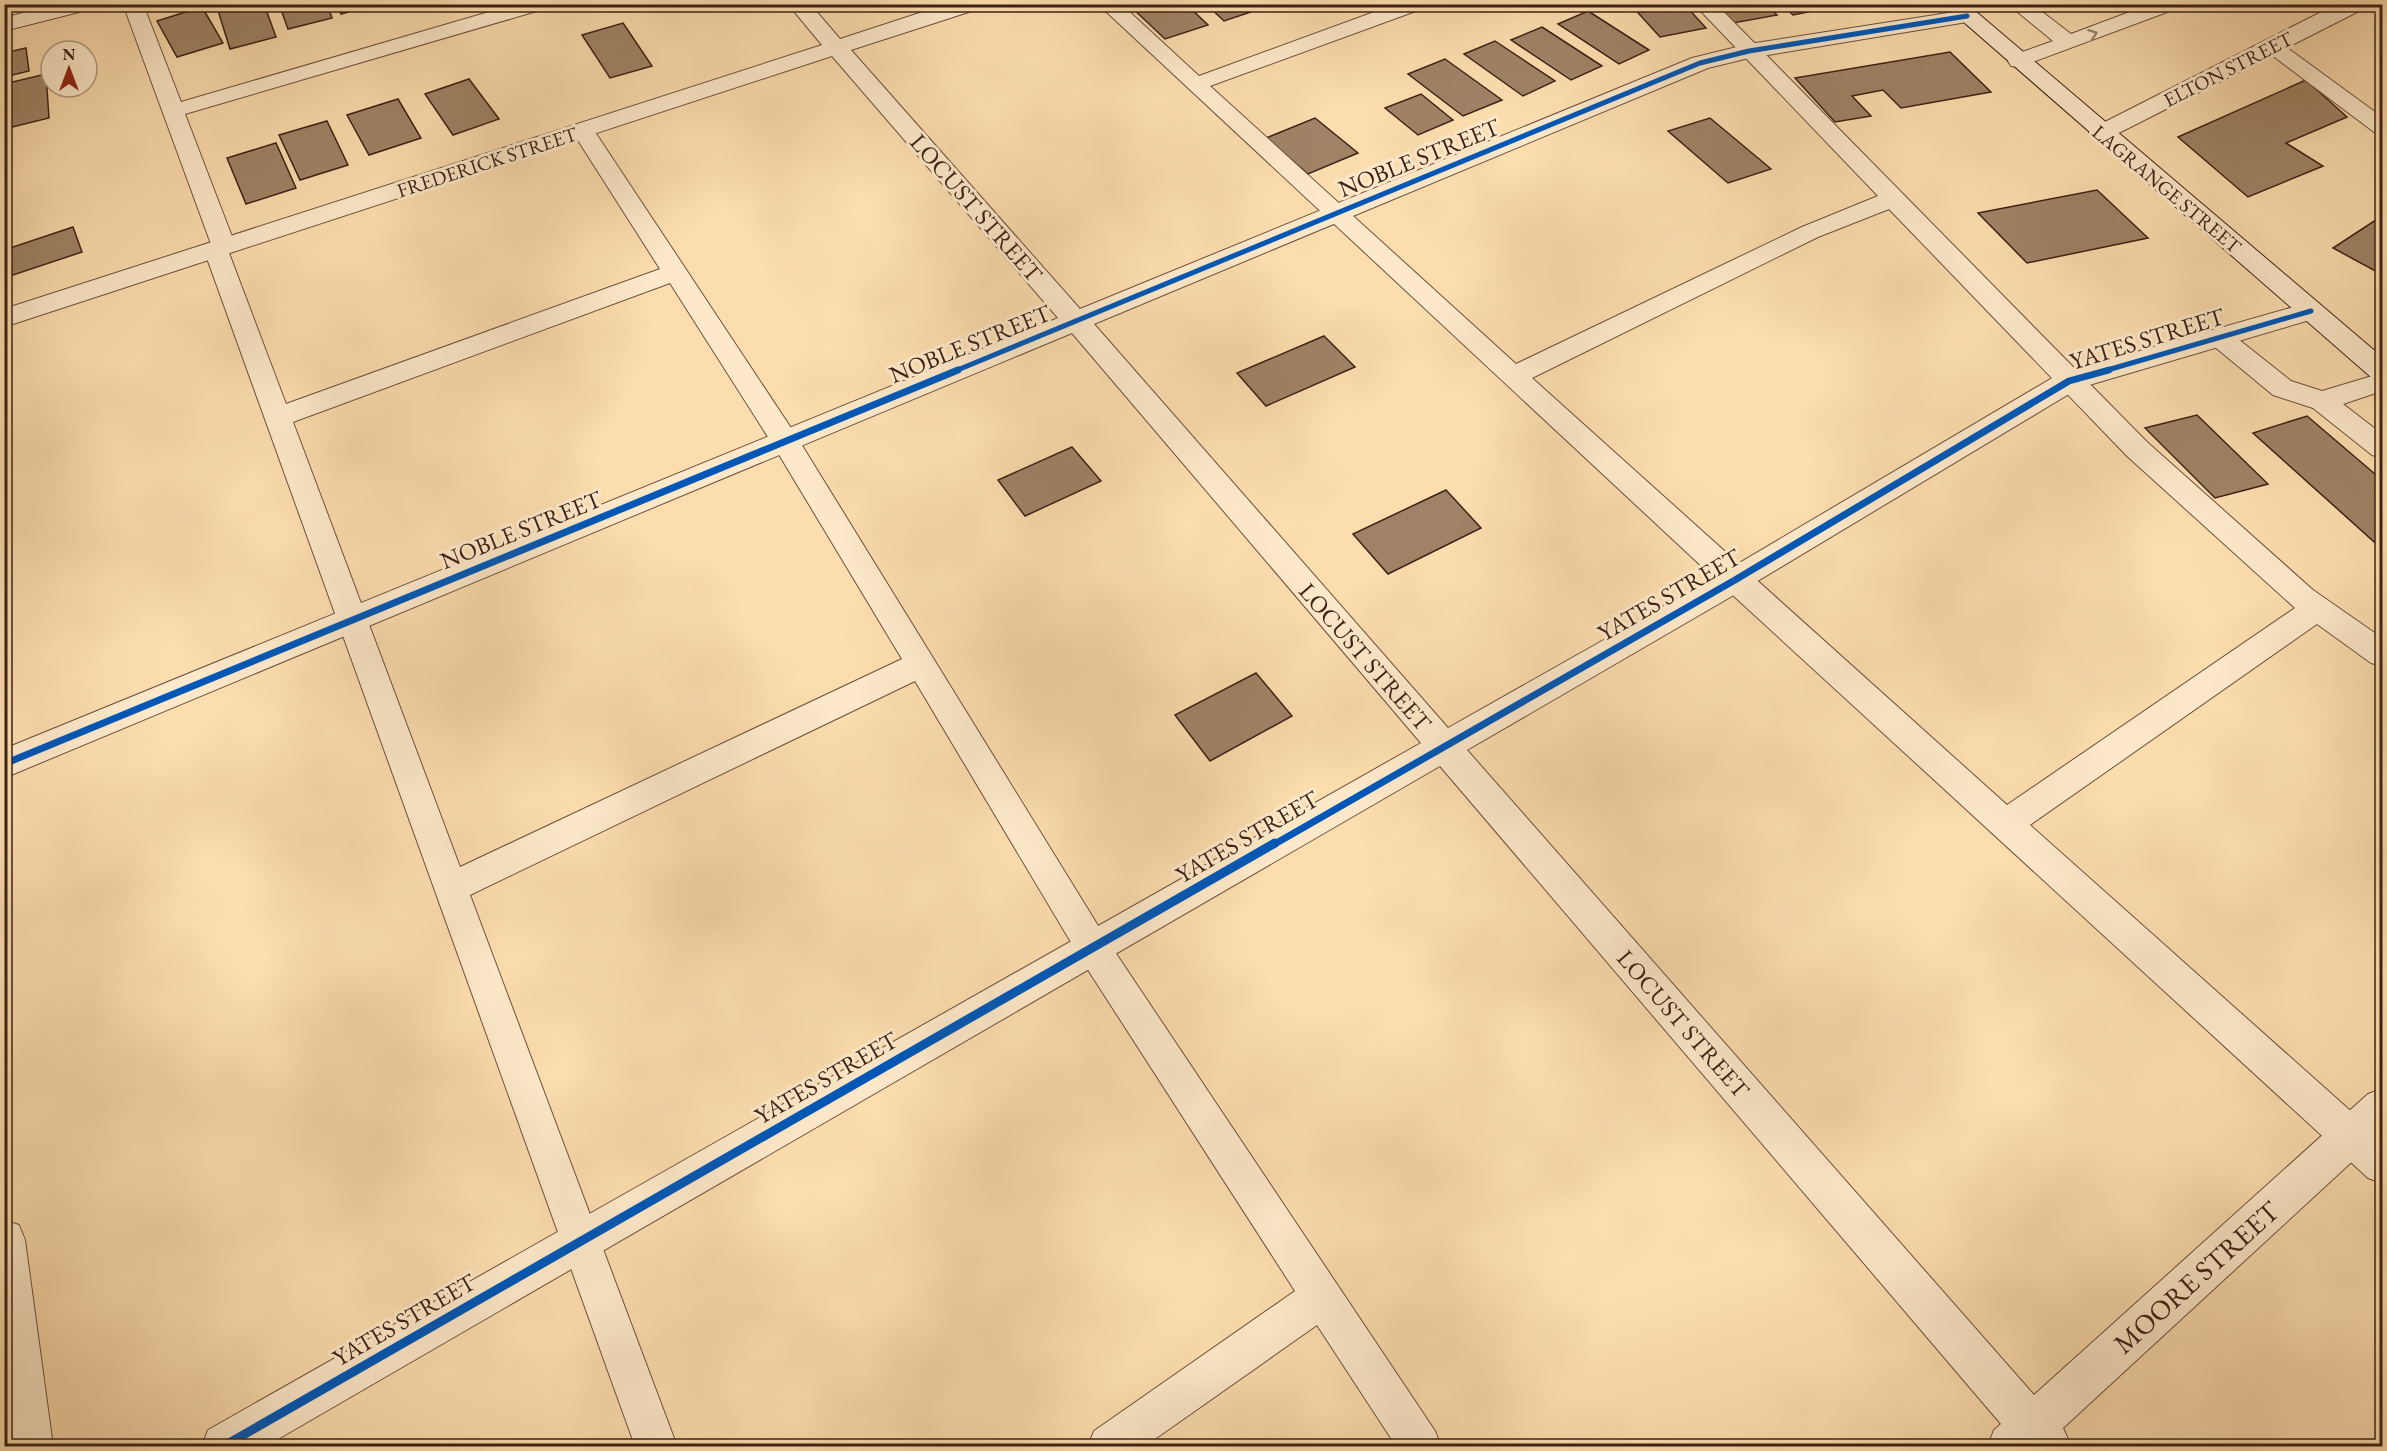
<svg xmlns="http://www.w3.org/2000/svg" width="2387" height="1451" viewBox="0 0 2387 1451" font-family="'EB Garamond',serif">
	<style>
		.building { fill: #a08366; stroke: #3c2117; stroke-width: 1.5 }
		.lines { fill: none; stroke-linecap: round; stroke-linejoin: round }
		.lane-casing { stroke: #6c503d; stroke-width: 2 }
		.street-casing { stroke: #6c503d; stroke-width: 2 }
		.secondary-casing { stroke: #3c2117; stroke-width: 2 }
		.lane { fill: #fde9ca; fill-rule: evenodd }
		.street { fill: #fde9ca; fill-rule: evenodd }
		.secondary { fill: #fde9ca; fill-rule: evenodd }
		.cycleway-far2-casing { stroke: #fde9ca; stroke-width: 8 }
		.cycleway-far1-casing { stroke: #fde9ca; stroke-width: 10 }
		.cycleway-casing { stroke: #fde9ca; stroke-width: 13 }
		.cycleway-far2 { stroke: #0057b8; stroke-width: 5 }
		.cycleway-far1 { stroke: #0057b8; stroke-width: 7 }
		.cycleway { stroke: #0057b8; stroke-width: 9 }
		.oneway { stroke: #9c8570 }
		.labels { text-anchor: middle; stroke-width: 6; stroke-linejoin: round; paint-order: stroke }
		.far-street-label { font-size: 20px; fill: #3c2117; stroke: #fde9ca }
		.street-label { font-size: 24px; fill: #3c2117; stroke: #fde9ca }
		.near-street-label { font-size: 28px; fill: #3c2117; stroke: #fde9ca }
	</style>
	<rect width="100%" height="100%" fill="#fcddae"/>
	<filter id="stains"><feTurbulence type="fractalNoise" baseFrequency=".00333" numOctaves="4"/><feColorMatrix values="0 0 0 0 .2 0 0 0 0 .09 0 0 0 0 .02 0 0 0 .5 -.17"/></filter>
	<radialGradient id="worn" r=".72"><stop offset=".6" stop-color="#630" stop-opacity="0"/><stop offset="1" stop-color="#630" stop-opacity=".3"/></radialGradient>
	<g class="building">
		<path d="M216,4H264L276,37L230,49Z"/>
		<path d="M279,4H327L332,18L288,29Z"/>
		<path d="M337,4H378L341,14Z"/>
		<path d="M1128,4H1186L1208,25L1165,39Z"/>
		<path d="M1206,4H1250L1257,10L1224,21Z"/>
		<path d="M1630,4H1684L1706,28L1660,37Z"/>
		<path d="M1714,4H1766L1777,15L1733,23Z"/>
		<path d="M1782,4H1848L1793,15Z"/>
		<path d="M202,7L223,43L177,57L157,21Z"/>
		<path d="M1588,11L1649,50L1619,64L1558,24Z"/>
		<path d="M623,23L652,66L610,78L582,35Z"/>
		<path d="M1542,27L1602,66L1571,80L1511,40Z"/>
		<path d="M1495,41L1555,81L1523,96L1464,54Z"/>
		<path d="M26,48L29,71L4,77V53Z"/>
		<path d="M1950,52L1991,92L1901,108L1883,90L1852,96L1871,116L1835,122L1795,78Z"/>
		<path d="M1445,59L1502,100L1463,116L1408,74Z"/>
		<path d="M46,74L49,118L4,129V84Z"/>
		<path d="M469,79L499,119L453,135L425,94Z"/>
		<path d="M2306,80L2347,117L2286,143L2323,166L2248,197L2178,137Z"/>
		<path d="M1421,94L1453,120L1418,135L1385,108Z"/>
		<path d="M398,99L421,138L369,155L347,115Z"/>
		<path d="M1315,118L1358,153L1308,174L1266,138Z"/>
		<path d="M1710,118L1771,169L1728,183L1668,131Z"/>
		<path d="M327,121L348,165L300,180L279,135Z"/>
		<path d="M276,143L296,188L246,204L227,158Z"/>
		<path d="M2097,190L2148,238L2027,263L1978,213Z"/>
		<path d="M2382,216V274H2381L2333,248Z"/>
		<path d="M73,227L82,252L4,278V250Z"/>
		<path d="M1324,336L1355,367L1266,406L1237,373Z"/>
		<path d="M2197,415L2268,484L2215,498L2145,428Z"/>
		<path d="M2307,416L2382,480V549L2253,433Z"/>
		<path d="M1072,447L1101,481L1025,516L998,480Z"/>
		<path d="M1446,490L1481,528L1388,574L1353,534Z"/>
		<path d="M1256,673L1292,716L1210,761L1175,715Z"/>
	</g>
	<g class="lines">
		<g class="lane-casing">
			<g id="lane">
				<path d="M123,4H143L181,102L516,4H550L547,8L185,114L236,247L229,253L286,404L660,269L572,131L575,126H591L795,434L1105,937L1435,1431L1441,1446H1396L1317,1325L1145,1446H1088L1094,1431L1295,1291L1081,959L915,681L470,895L677,1446H635L204,250L211,244ZM670,283L775,448L902,659L460,867L293,422Z"/>
				<path d="M1098,4H1121L1199,76L1396,4H1427L1424,8L1210,86L1516,364L1802,227L1878,196L1694,4H1716L2147,442L2313,590L2382,638V666L2371,663L2317,624L2030,825L2382,1139V1183L2368,1178L1725,588ZM1889,209L2127,456L2295,608L2007,805L1532,378L1818,237Z"/>
				<path d="M2008,4H2032L2071,34L2151,4H2181L2178,8L2019,67L2011,66L2008,61L2011,56L2053,41Z"/>
				<path d="M2272,40L2279,42L2382,117V134L2374,132L2265,50L2261,46L2265,42Z"/>
				<path d="M2219,328L2228,331L2291,381L2322,391L2382,373V391L2343,404L2382,434V458L2372,455L2313,408L2273,395L2210,343L2206,337L2210,331Z"/>
			</g>
		</g>
		<g class="street-casing">
			<g id="street">
				<path d="M56,4H93L91,9L4,31V18Z"/>
				<path d="M788,4H810L840,39L947,4H980L978,9L851,50L1080,309L1692,58L1749,44L1967,10L1975,11L1978,16L1975,21L1967,22L1749,58L1708,68L1094,324L1448,728L1724,572L2059,374L2311,302L2320,305L2324,311L2320,317L2079,388L1746,588L1467,750L2034,1395L2368,1094L2382,1089V1134L2063,1428L2071,1446H1988L1994,1430L2001,1424L1440,766L266,1446H202L208,1430L1421,743L1072,333L4,778V749L1058,318L832,56L4,327V309L822,45Z"/>
				<path d="M2337,4H2365L2363,9L2109,138H2093L2089,133L2093,128Z"/>
				<path d="M4,1220L19,1225L25,1240L53,1446H9L4,1412Z"/>
			</g>
		</g>
		<g class="secondary-casing">
			<path id="secondary" d="M1943,4H1967L2382,357V380L2372,378Z"/>
		</g>
		<use href="#lane" class="lane"/>
		<use href="#street" class="street"/>
		<use href="#secondary" class="secondary"/>
		<g class="cycleway-far2-casing">
			<g id="cycleway-far2">
				<path d="M955,371L1700,63L1749,51L1967,16"/>
				<path d="M2104,371L2311,311"/>
			</g>
		</g>
		<g class="cycleway-far1-casing">
			<g id="cycleway-far1">
				<path d="M4,764L958,370"/>
				<path d="M1273,845L1735,580L2069,381L2109,370"/>
			</g>
		</g>
		<g class="cycleway-casing">
			<path id="cycleway" d="M224,1446L1275,843"/>
		</g>
		<use href="#cycleway-far2" class="cycleway-far2"/>
		<use href="#cycleway-far1" class="cycleway-far1"/>
		<use href="#cycleway" class="cycleway"/>
	</g>
	<defs><path id="oneway-chevron" d="M-2-3.5L2.5 0L-2 3.5" fill="none" stroke-width="1.6" stroke-linecap="round" stroke-linejoin="round" transform="scale(1.5)"/></defs>
	<use class="oneway" href="#oneway-chevron" transform="translate(2093 34) rotate(-20)"/>
	<g class="labels">
		<g class="far-street-label">
			<text transform="translate(2228 69) rotate(-27)" y="7">ELTON STREET</text>
			<text transform="translate(487 162) rotate(-18)" y="7">FREDERICK STREET</text>
			<text transform="translate(2167 189) rotate(40)" y="7">LAGRANGE STREET</text>
		</g>
		<g class="street-label">
			<text transform="translate(1419 158) rotate(-22)" y="8">NOBLE STREET</text>
			<text transform="translate(976 208) rotate(49)" y="8">LOCUST STREET</text>
			<text transform="translate(2147 339) rotate(-17)" y="8">YATES STREET</text>
			<text transform="translate(970 344) rotate(-22)" y="8">NOBLE STREET</text>
			<text transform="translate(521 530) rotate(-22)" y="8">NOBLE STREET</text>
			<text transform="translate(1669 595) rotate(-30)" y="8">YATES STREET</text>
			<text transform="translate(1365 657) rotate(49)" y="8">LOCUST STREET</text>
			<text transform="translate(1247 837) rotate(-30)" y="8">YATES STREET</text>
			<text transform="translate(1683 1024) rotate(49)" y="8">LOCUST STREET</text>
			<text transform="translate(826 1078) rotate(-30)" y="8">YATES STREET</text>
			<text transform="translate(404 1320) rotate(-30)" y="8">YATES STREET</text>
		</g>
		<g class="near-street-label">
			<text transform="translate(2196 1277) rotate(-42)" y="10">MOORE STREET</text>
		</g>
	</g>
	<rect width="2387" height="1451" fill="none" stroke="#fcddae" stroke-width="24"/>
	<rect x="6" y="6" width="2375" height="1439" fill="none" stroke="#3c2117" stroke-width="3"/>
	<rect x="12" y="12" width="2363" height="1427" fill="none" stroke="#3c2117" stroke-width="1.5"/>
	<g transform="translate(69 69)"><circle r="28" fill="#fde9ca" stroke="#b09982" stroke-width="1.5"/>
	<path d="M0-4.5L10 22L0 15L-10 22Z" fill="#8f2418"/>
	<text y="-9" font-size="16" font-weight="bold" text-anchor="middle" fill="#3c2117">N</text>
	</g>
	<rect width="100%" height="100%" filter="url(#stains)"/>
	<rect width="100%" height="100%" fill="url(#worn)"/>
</svg>
